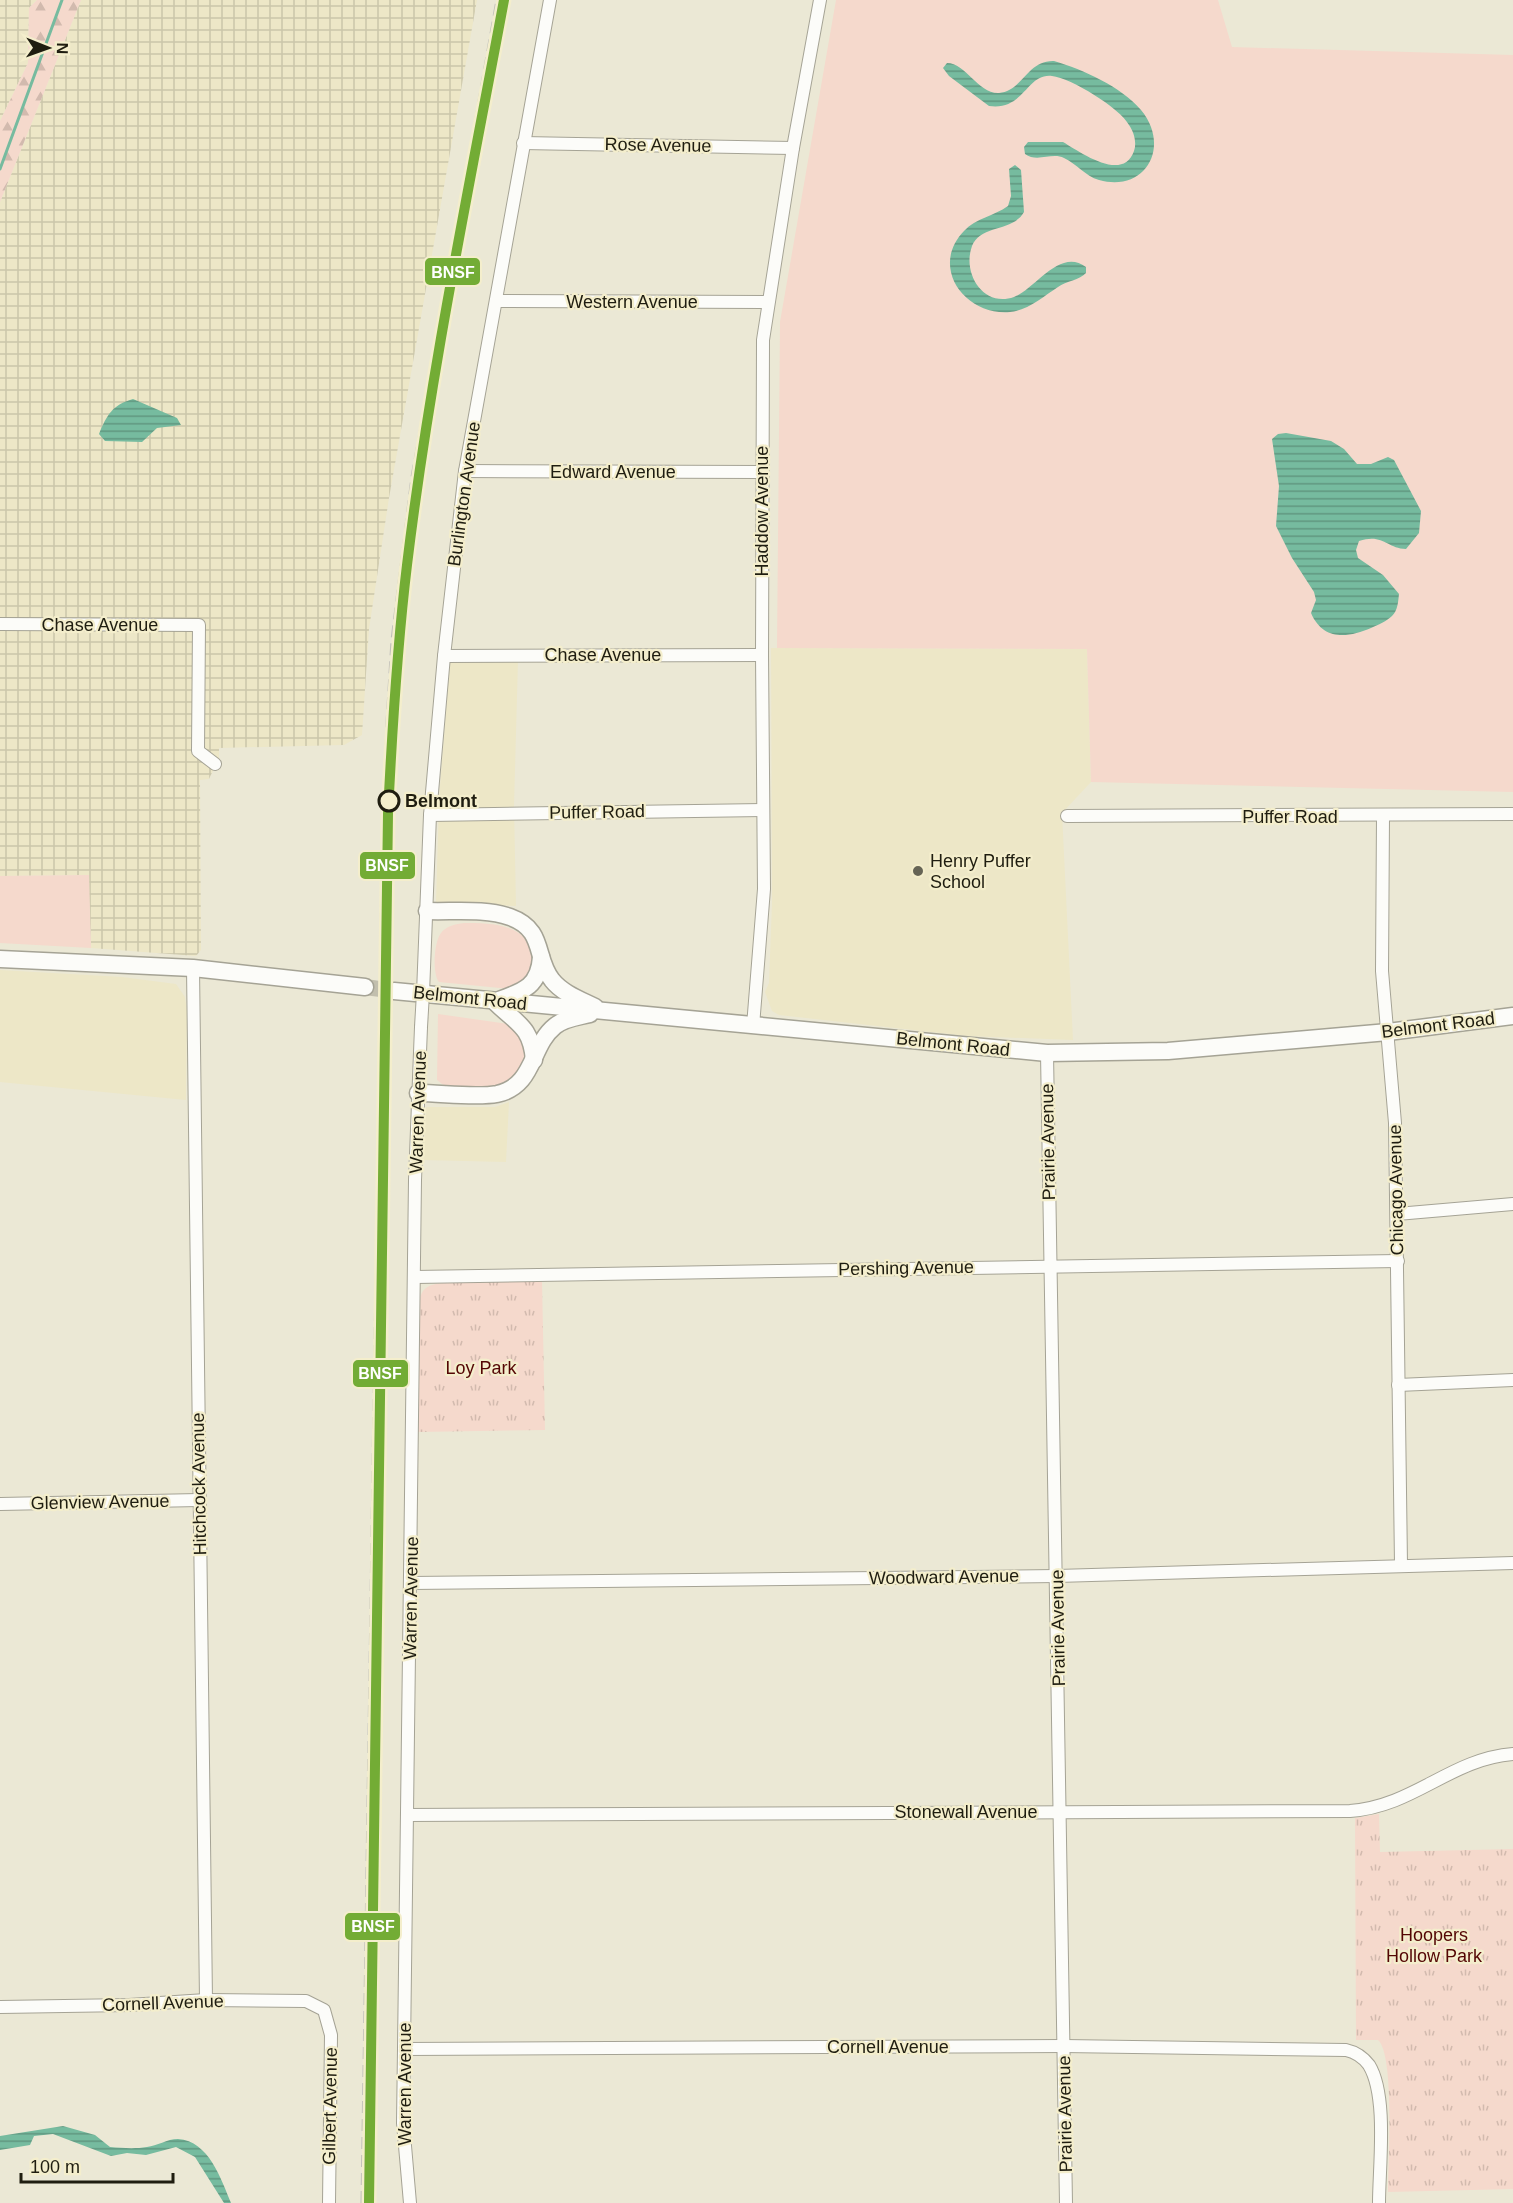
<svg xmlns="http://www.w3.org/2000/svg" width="1513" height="2203" viewBox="0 0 1513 2203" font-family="Helvetica,sans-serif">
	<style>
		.built { fill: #ede7c7 }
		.industrial { fill: url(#industrial-grid) }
		.green { fill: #f5d9cc }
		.forest { fill: url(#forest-firs) }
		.park { fill: url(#park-tufts) }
		.water { fill: url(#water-rules) }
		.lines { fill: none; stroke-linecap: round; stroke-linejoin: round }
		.stream { stroke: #76bb9f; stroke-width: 3 }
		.major-tunnel { stroke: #c2bfae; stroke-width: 16; stroke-dasharray: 16 8; stroke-linecap: butt }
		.minor-casing { stroke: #a5a395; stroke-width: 14 }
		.major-casing { stroke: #a5a395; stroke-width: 19 }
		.minor { stroke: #fcfcf9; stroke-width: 12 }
		.major { stroke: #fcfcf9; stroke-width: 16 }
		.rail { stroke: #bfbeba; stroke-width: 3; stroke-dasharray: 12 6; stroke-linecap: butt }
		.minor-bridge-casing { stroke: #a5a395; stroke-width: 14; stroke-linecap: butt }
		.minor-bridge { stroke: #fcfcf9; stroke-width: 12 }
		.rail-1-casing { stroke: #f4eecc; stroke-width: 15 }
		.rail-1 { stroke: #73ac35; stroke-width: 10 }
		.stop-dot { fill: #f4eecc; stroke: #1f1d10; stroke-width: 3 }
		.poi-dot { fill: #666455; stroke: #f4eecc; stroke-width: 2 }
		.labels { text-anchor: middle; stroke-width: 4.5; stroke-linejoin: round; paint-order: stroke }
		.street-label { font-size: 18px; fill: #1f1d10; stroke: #f4eecc }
		.stop-label { font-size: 18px; font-weight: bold; fill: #1f1d10; stroke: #f4eecc; text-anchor: start }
		.poi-label { font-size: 18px; fill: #1f1d10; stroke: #f4eecc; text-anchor: start }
		.park-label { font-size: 18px; fill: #540604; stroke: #f4eecc }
		.line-badge { stroke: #f4eecc; stroke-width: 2 }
		.badge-label { font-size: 16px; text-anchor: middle; font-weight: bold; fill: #fff }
	</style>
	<defs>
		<pattern id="industrial-grid" width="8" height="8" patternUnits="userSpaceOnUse" patternTransform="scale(1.5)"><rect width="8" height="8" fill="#ede7c7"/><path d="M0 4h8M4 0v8" fill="none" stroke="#cbc6aa"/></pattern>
		<pattern id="forest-firs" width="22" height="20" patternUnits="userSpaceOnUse" patternTransform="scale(1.5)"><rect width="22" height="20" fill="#f5d9cc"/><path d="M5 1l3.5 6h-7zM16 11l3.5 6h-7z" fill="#d2baae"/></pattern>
		<pattern id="park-tufts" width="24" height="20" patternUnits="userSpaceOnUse" patternTransform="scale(1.5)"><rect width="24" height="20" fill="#f5d9cc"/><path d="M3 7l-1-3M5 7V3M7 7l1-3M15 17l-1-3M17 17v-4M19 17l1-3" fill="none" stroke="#d2baae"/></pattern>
		<pattern id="water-rules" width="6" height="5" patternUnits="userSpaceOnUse" patternTransform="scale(1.5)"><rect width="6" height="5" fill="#76bb9f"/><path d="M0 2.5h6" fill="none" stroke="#609780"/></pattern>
	</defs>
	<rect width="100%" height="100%" fill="#ebe8d5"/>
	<g class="built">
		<path d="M771,648L1087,649L1091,782L1062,813L1073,1040L967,1036L779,1015L772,1011L765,992L769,983L772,903Z"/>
		<path d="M450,660H518L514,806L516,906L436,903L439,799Z"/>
		<path d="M0,970L122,977L176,984L185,997L187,1011L186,1100L0,1082Z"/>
		<path d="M509,1102L506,1162L423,1160L426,1107H495Z"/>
	</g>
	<g class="industrial">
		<path d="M0,0H37L29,8L28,63L0,121Z"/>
		<path d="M81,0H477L389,498L369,629L362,735L344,745L219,748V758L209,779L200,780L201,950L196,956L91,948L88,875L0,876V202Z"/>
	</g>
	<g class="green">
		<path d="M836,0H1218L1232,47L1513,55V792L1091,782L1087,649L777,648L780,322Z"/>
		<path d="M89,875L91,948L0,943V876Z"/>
		<path d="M464,923C488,923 525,923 533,953C535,960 534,970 534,977L510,989L439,982C432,973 434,942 441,933C446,926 456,924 464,923Z"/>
		<path d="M438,1014L516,1025C540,1069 514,1090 470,1088C461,1087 451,1088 442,1084L437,1080Z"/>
	</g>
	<path class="forest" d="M37,0H81L0,202V121L28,63L29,8Z"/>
	<g class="park">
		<path d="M542,1281L545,1430L417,1432L419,1306C420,1289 426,1285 442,1283Z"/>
		<path d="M1379,1814L1380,1852L1513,1849V2189L1388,2192C1388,2165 1395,2055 1378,2040H1356L1355,1818Z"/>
	</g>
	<g class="water">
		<path d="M1054,61C1084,70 1120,86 1141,110C1171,146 1146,193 1099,180C1085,176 1077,164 1064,158C1052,152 1037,163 1025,154L1024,147L1028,142H1063C1080,152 1123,183 1134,151C1137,143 1134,132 1129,125C1120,108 1071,78 1052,76C1026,73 1025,111 989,106L949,76L943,68L947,63C966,63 978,94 999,93C1023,91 1027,60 1054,61Z"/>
		<path d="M1015,165L1021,170L1024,212C1013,232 981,224 972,246C962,273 983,308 1014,297C1035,289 1060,247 1086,267V273C1080,280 1066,281 1058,287C1044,296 1027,311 1010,312C965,316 929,267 964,231C976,218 994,216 1008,206L1011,196L1009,169Z"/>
		<path d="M133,399L177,418L181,425L157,428L142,442L105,441L99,434C107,415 112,405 133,399Z"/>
		<path d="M1286,433L1331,441L1344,449L1357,464H1371L1388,457L1394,460L1421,511L1419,533L1406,549C1386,548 1383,533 1359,541L1356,550L1358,558L1383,575L1399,594C1398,602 1398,610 1392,616C1387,621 1378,625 1371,628C1348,638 1323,641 1311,613L1316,600L1314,592L1292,558L1276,526L1279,486L1272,439L1278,434Z"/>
		<path d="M63,2126L95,2135L110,2147C122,2148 135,2149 147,2147C157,2146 167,2139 178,2139C209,2141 221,2179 231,2203H224L195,2157L176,2147L146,2155L127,2153L111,2156L53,2134L34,2136L30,2145L0,2150V2136Z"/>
	</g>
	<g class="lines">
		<path class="stream" d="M0,169L62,0"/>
		<path class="major-tunnel" d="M365,987L394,991"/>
		<g class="minor-casing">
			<g id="minor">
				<path d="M523,143L793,148"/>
				<path d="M496,301L767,302"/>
				<path d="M465,471L762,472"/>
				<path d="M0,624L199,625L198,751L215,764"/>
				<path d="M444,656L762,655"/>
				<path d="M430,815L763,810"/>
				<path d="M1067,816L1513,814"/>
				<path d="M1383,816L1382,971L1395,1123L1401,1564"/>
				<path d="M193,968L206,2000"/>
				<path d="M423,993L430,815L444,656L465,471L550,0"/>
				<path d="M753,1026L764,889L762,655L763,340L793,148L820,0"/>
				<path d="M1047,1053L1066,2203"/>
				<path d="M1397,1214L1513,1204"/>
				<path d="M415,1277L1398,1261"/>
				<path d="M1398,1385L1513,1380"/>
				<path d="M0,1504L199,1500"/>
				<path d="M411,1583L1057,1576L1513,1563"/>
				<path d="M407,1815L1350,1811C1415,1806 1450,1759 1513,1754"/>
				<path d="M0,2007L129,2005L206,2000L306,2001L324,2010L331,2035L329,2203"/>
				<path d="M404,2049L1064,2046L1346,2050C1355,2052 1363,2057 1369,2065C1388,2096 1379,2167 1379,2203"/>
				<path d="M410,2203L403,2123L404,2049L415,1180L421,1027"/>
			</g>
		</g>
		<g class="major-casing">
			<g id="major">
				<path d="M427,911C453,912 485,908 510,917C546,930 534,958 552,980C562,993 581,1000 595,1007"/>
				<path d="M0,959L193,968L365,987"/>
				<path d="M394,991L1047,1053L1168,1051L1388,1032L1513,1016"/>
				<path d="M499,1000C524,991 539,986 541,957"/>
				<path d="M495,1002C517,1024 531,1026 534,1060"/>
				<path d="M418,1093C442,1093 475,1098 497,1094C535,1086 530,1046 555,1026C565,1018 578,1017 590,1014"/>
			</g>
		</g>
		<use href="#minor" class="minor"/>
		<use href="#major" class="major"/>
		<path class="rail" d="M362,2203L375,1334L380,1123L381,920L387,723L392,640L412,477L497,0"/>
		<g class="minor-bridge-casing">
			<path id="minor-bridge" d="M421,1027L423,993"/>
		</g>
		<use href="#minor-bridge" class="minor-bridge"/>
		<g class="rail-1-casing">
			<path id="rail-1" d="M369,2203L388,814C392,731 397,648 407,565C430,375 469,188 504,0"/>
		</g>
		<use href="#rail-1" class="rail-1"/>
	</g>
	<circle class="stop-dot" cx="389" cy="801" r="10"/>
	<circle class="poi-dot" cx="918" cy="871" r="6"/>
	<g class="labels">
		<g class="street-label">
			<text transform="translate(658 145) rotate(1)" y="6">Rose Avenue</text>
			<text x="632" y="308">Western Avenue</text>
			<text x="613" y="478">Edward Avenue</text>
			<text transform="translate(464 494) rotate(-82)" y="6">Burlington Avenue</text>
			<text transform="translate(762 511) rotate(-90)" y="6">Haddow Avenue</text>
			<text x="100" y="631">Chase Avenue</text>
			<text x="603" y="661">Chase Avenue</text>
			<text transform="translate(597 812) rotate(-1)" y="6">Puffer Road</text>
			<text x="1290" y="823">Puffer Road</text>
			<text transform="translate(470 998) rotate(6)" y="6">Belmont Road</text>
			<text transform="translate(1438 1025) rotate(-7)" y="6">Belmont Road</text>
			<text transform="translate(953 1044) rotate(6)" y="6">Belmont Road</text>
			<text transform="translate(418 1112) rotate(-88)" y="6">Warren Avenue</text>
			<text transform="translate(1048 1142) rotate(-91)" y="6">Prairie Avenue</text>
			<text transform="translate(1396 1190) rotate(-91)" y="6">Chicago Avenue</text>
			<text transform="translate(906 1268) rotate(-1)" y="6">Pershing Avenue</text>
			<text transform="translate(199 1484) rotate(-91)" y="6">Hitchcock Avenue</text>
			<text transform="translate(100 1502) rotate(-1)" y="6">Glenview Avenue</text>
			<text transform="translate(944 1577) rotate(-1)" y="6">Woodward Avenue</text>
			<text transform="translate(411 1598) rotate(-89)" y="6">Warren Avenue</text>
			<text transform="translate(1058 1628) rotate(-91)" y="6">Prairie Avenue</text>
			<text x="966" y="1818">Stonewall Avenue</text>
			<text transform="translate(163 2003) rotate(-2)" y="6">Cornell Avenue</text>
			<text x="888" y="2053">Cornell Avenue</text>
			<text transform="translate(405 2084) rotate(-90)" y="6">Warren Avenue</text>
			<text transform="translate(330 2106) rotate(-89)" y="6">Gilbert Avenue</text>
			<text transform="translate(1065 2114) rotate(-91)" y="6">Prairie Avenue</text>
		</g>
		<g class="stop-label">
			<text x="405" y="807">Belmont</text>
		</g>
		<g class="poi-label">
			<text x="930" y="867">Henry Puffer<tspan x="930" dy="21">School</tspan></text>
		</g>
		<g class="park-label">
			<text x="481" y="1374">Loy Park</text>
			<text x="1434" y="1941">Hoopers<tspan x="1434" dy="21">Hollow Park</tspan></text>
		</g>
	</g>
	<g class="line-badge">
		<rect x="424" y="257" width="57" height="29" rx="6" fill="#73ac35"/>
		<rect x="359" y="851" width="57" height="29" rx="6" fill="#73ac35"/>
		<rect x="352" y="1359" width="57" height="29" rx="6" fill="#73ac35"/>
		<rect x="344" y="1912" width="57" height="29" rx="6" fill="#73ac35"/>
	</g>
	<g class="badge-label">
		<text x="453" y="278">BNSF</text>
		<text x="387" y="871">BNSF</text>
		<text x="380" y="1379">BNSF</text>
		<text x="373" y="1932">BNSF</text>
	</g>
	<g transform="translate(48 48) rotate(91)" stroke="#f4eecc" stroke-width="4.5" paint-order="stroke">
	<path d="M0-4.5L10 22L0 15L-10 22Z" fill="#1f1d10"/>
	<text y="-9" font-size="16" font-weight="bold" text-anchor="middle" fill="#1f1d10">N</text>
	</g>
	<path d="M21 2173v9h152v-9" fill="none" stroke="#1f1d10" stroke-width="3"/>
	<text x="30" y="2173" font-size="18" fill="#1f1d10" stroke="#f4eecc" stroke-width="4.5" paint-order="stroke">100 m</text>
</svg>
